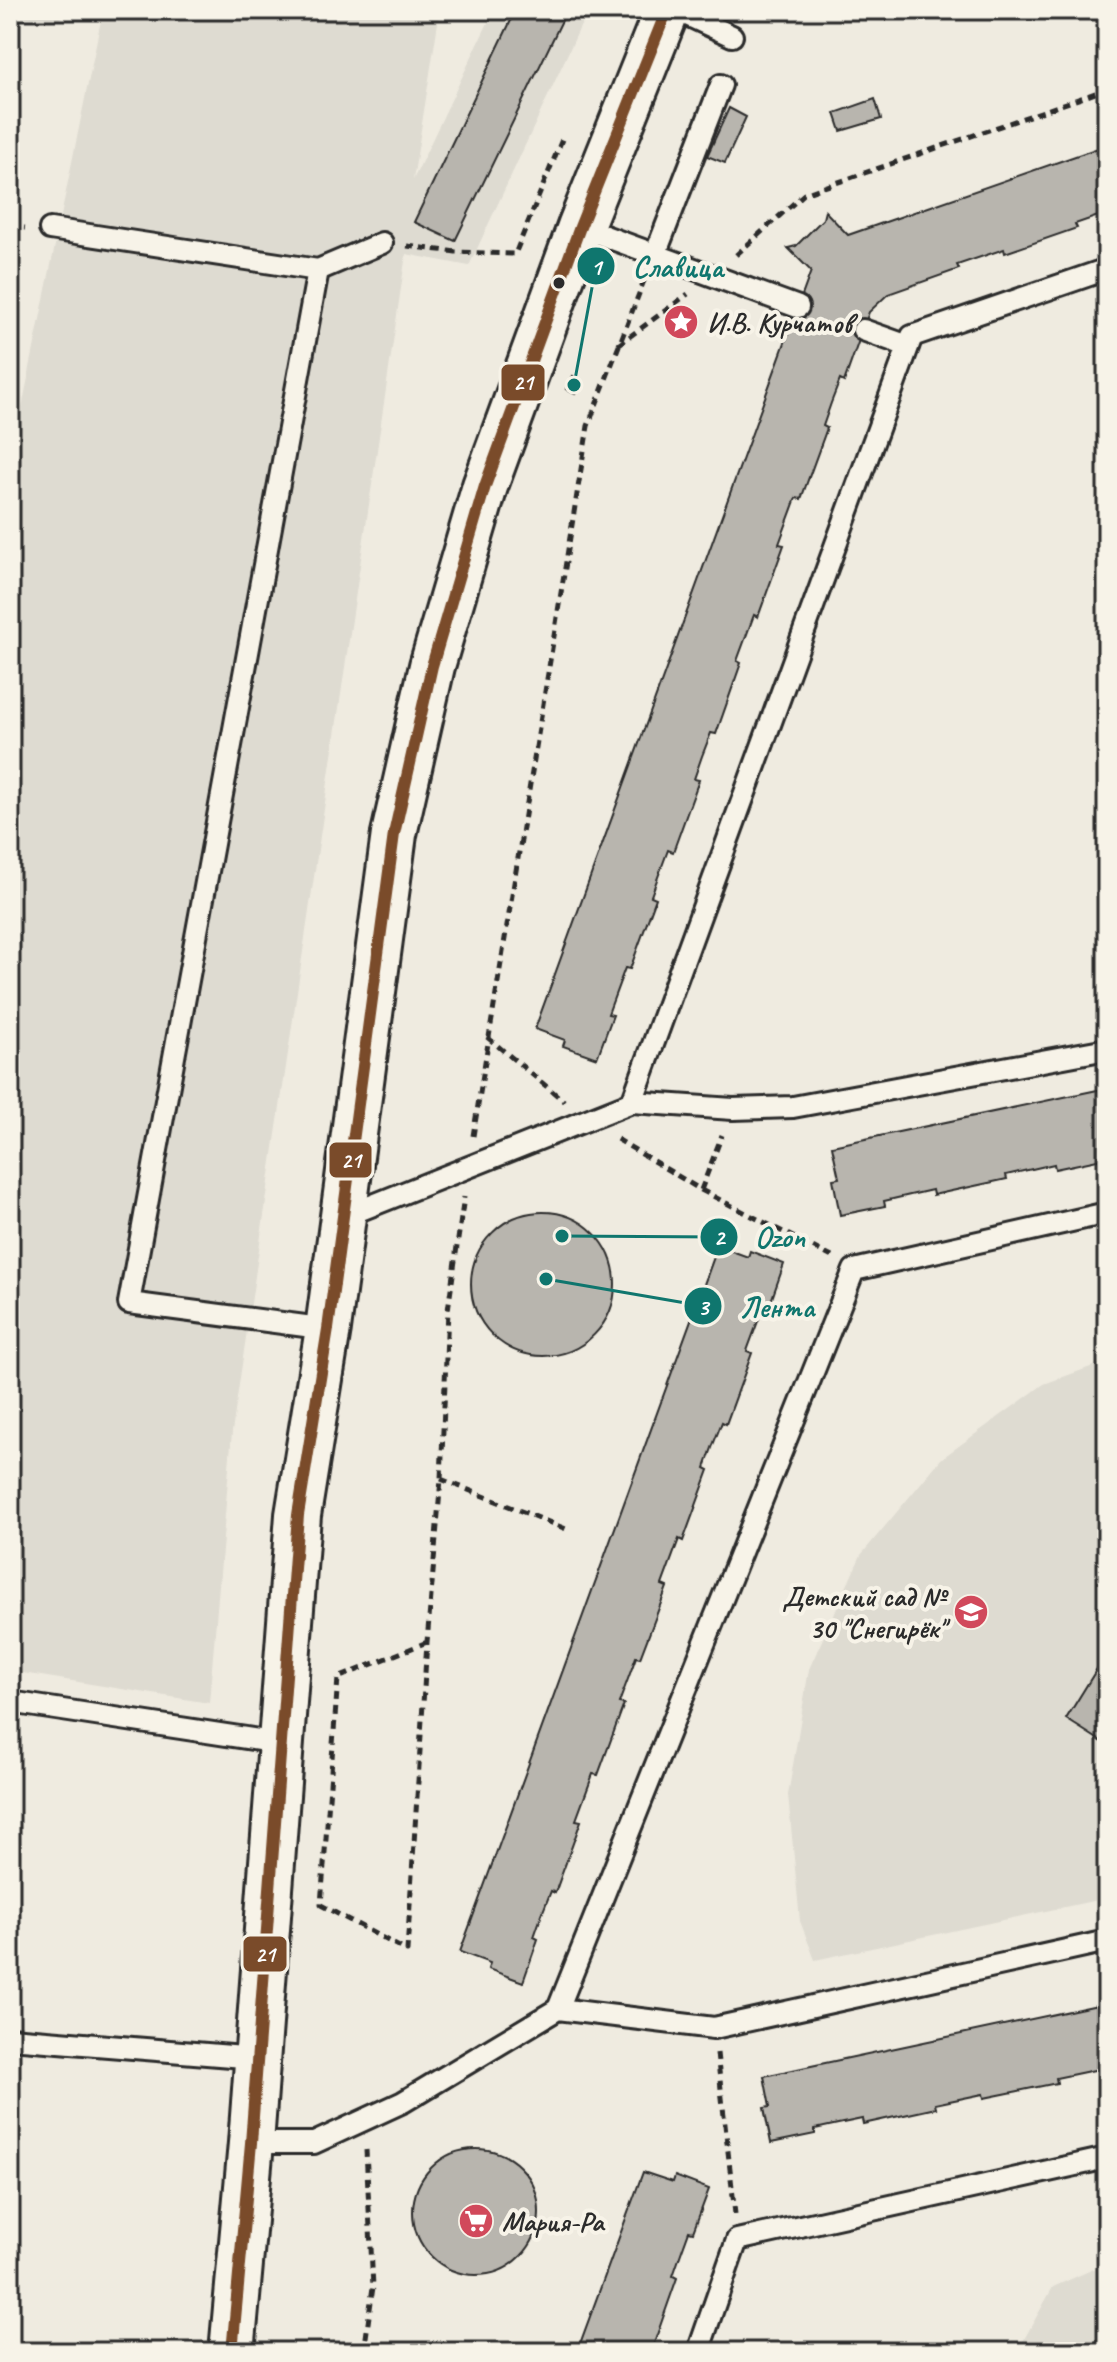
<svg xmlns="http://www.w3.org/2000/svg" width="1117" height="2362" viewBox="0 0 1117 2362" font-family="Caveat,sans-serif">
	<style>
		.built { fill: #dedbd1 }
		.building { fill: #b8b5ae; stroke: #2b2b2b; stroke-width: 2 }
		.lines { fill: none; stroke-linecap: round; stroke-linejoin: round }
		.service-casing { stroke: #2b2b2b; stroke-width: 26 }
		.secondary-casing { stroke: #2b2b2b; stroke-width: 50 }
		.path { stroke: #2b2b2b; stroke-width: 5; stroke-dasharray: 8 6; stroke-linecap: butt }
		.service { stroke: #f7f3e8; stroke-width: 20 }
		.secondary { stroke: #f7f3e8; stroke-width: 44 }
		.bus-1-casing { stroke: #f7f3e8; stroke-width: 18 }
		.bus-1 { stroke: #7a4b2a; stroke-width: 12 }
		.bus-dot { fill: #2b2b2b; stroke: #f7f3e8; stroke-width: 3 }
		.labels { text-anchor: middle; stroke-width: 8; stroke-linejoin: round; paint-order: stroke }
		.poi-label { font-size: 28px; font-weight: bold; fill: #2b2b2b; stroke: #f7f3e8; text-anchor: start }
		.leader { fill: none; stroke: #0f766e; stroke-width: 3 }
		.callout-dot { fill: #0f766e; stroke: #f7f3e8; stroke-width: 3 }
		.mark-label { font-size: 24px; text-anchor: middle; font-weight: bold; fill: #fff }
		.callout-label { font-size: 30px; text-anchor: middle; font-weight: bold; fill: #0f766e; stroke: #f7f3e8; stroke-width: 8; stroke-linejoin: round; paint-order: stroke }
		.line-badge { stroke: #f7f3e8; stroke-width: 3 }
		.badge-label { font-size: 22px; text-anchor: middle; font-weight: bold; fill: #fff }
	</style>
	<rect width="100%" height="100%" fill="#efebe0"/>
	<filter id="ink" filterUnits="userSpaceOnUse"><feTurbulence type="fractalNoise" baseFrequency=".0125" numOctaves="2"/><feDisplacementMap in="SourceGraphic" scale="16" xChannelSelector="R" yChannelSelector="G"/><feConvolveMatrix kernelMatrix="1 2 1 2 8 2 1 2 1" color-interpolation-filters="sRGB"/></filter>
	<g filter="url(#ink)">
		<g class="built">
			<path d="M10,10H67L59,20L10,16Z"/>
			<path d="M103,10H440L413,180L494,10H588L469,266L406,254L232,1432L209,1703L10,1671V466Z"/>
			<path d="M1107,1361V1898L815,1960L800,1921L788,1795L809,1669L861,1555L941,1459L1044,1384Z"/>
			<path d="M1107,2263V2352H1017L1053,2287Z"/>
		</g>
		<g class="building">
			<path d="M516,10H567L455,241L414,222Z"/>
			<path d="M875,99L881,119L841,131L835,113Z"/>
			<path d="M729,108L746,117L725,163L707,156Z"/>
			<path d="M1107,145V213L1075,224L1077,228L1005,253L1004,249L957,265L959,269L888,294L869,312L844,382L840,380L831,403L823,426L827,428L801,499L796,498L779,544L784,545L758,617L754,615L737,661L741,663L716,734L711,733L702,756L694,779L699,780L673,852L668,850L651,896L656,898L630,969L625,968L608,1014L613,1015L597,1058L563,1046L565,1040L535,1029L811,271L788,248L796,246L823,219L825,211L848,235Z"/>
			<path d="M573,376L582,382L575,394L566,389Z"/>
			<path d="M1107,1088V1158L1055,1169L1054,1164L1006,1175L1007,1179L933,1195L932,1190L884,1201L885,1206L840,1215L833,1179L839,1178L832,1146Z"/>
			<circle cx="543" cy="1284" r="72"/>
			<path d="M718,1246L748,1257L750,1251L784,1264L769,1307L764,1305L747,1351L752,1353L726,1424L722,1422L713,1445L705,1468L709,1470L683,1541L679,1539L662,1585L667,1587L640,1658L636,1657L628,1679L619,1703L624,1704L598,1775L593,1774L576,1820L581,1821L555,1893L551,1891L542,1914L534,1937L538,1939L523,1982L488,1969L490,1963L460,1952Z"/>
			<path d="M1103,1659L1107,1662V1745L1066,1719Z"/>
			<path d="M1107,2003V2072L1104,2073V2068L1056,2078L1057,2083L984,2098L983,2094L935,2104L936,2108L863,2124L862,2119L838,2124L815,2129V2134L771,2143L764,2108L770,2107L764,2076Z"/>
			<circle cx="476" cy="2212" r="63"/>
			<path d="M643,2172L673,2182L675,2176L709,2189L693,2232L689,2231L681,2253L673,2276L677,2278L652,2349L647,2347L645,2352H577Z"/>
		</g>
		<g class="lines">
			<g class="service-casing">
				<g id="service">
					<path d="M676,10L732,36"/>
					<path d="M580,227L798,307"/>
					<path d="M50,229L318,270L382,243"/>
					<path d="M655,255L721,85"/>
					<path d="M318,270L129,1303L328,1329"/>
					<path d="M863,330L908,346"/>
					<path d="M632,1102L733,1109L793,1107L1107,1049"/>
					<path d="M343,1217L632,1102L912,336L1107,269"/>
					<path d="M10,1702L279,1743"/>
					<path d="M558,2009L854,1270L1107,1213"/>
					<path d="M10,2038L256,2058"/>
					<path d="M251,2143H314L403,2102L558,2009L714,2028L1107,1941"/>
					<path d="M698,2352L737,2240L1107,2158"/>
				</g>
			</g>
			<g class="secondary-casing">
				<path id="secondary" d="M232,2352L251,2143L298,1515L328,1329L394,834L432,666L485,486L580,227L667,10"/>
			</g>
			<g class="path">
				<path d="M10,227L25,228"/>
				<path d="M407,246L456,252L515,254L563,137"/>
				<path d="M736,255L804,194L1107,89"/>
				<path d="M618,345L688,294"/>
				<path d="M487,1037L564,1101"/>
				<path d="M473,1136L588,426L645,278"/>
				<path d="M617,1139L701,1190L832,1257"/>
				<path d="M701,1190L722,1135"/>
				<path d="M441,1479L566,1529"/>
				<path d="M427,1642L338,1678L321,1905L407,1951L427,1642L441,1479L448,1310L464,1197"/>
				<path d="M717,2053L735,2214"/>
				<path d="M364,2352L373,2287L366,2150"/>
			</g>
			<use href="#service" class="service"/>
			<use href="#secondary" class="secondary"/>
			<g class="bus-1-casing">
				<path id="bus-1" d="M232,2352L251,2143L298,1515L328,1329L394,834L432,666L485,486L580,227L667,10"/>
			</g>
			<use href="#bus-1" class="bus-1"/>
		</g>
	</g>
	<defs>
		<g id="sight-disc" transform="scale(1.8)"><circle r="9.5" fill="#d1495b" stroke="#f7f3e8"/><path d="M0-6L1.8-2.2L6-1.7L2.9 1.2L3.7 5.4L0 3.3L-3.7 5.4L-2.9 1.2L-6-1.7L-1.8-2.2Z" fill="#fff"/></g>
		<g id="school-disc" transform="scale(1.8)"><circle r="9.5" fill="#d1495b" stroke="#f7f3e8"/><path d="M0-5L7-2L0 1L-7-2ZM-4 1L0 2.5L4 1V4Q0 6-4 4Z" fill="#fff"/></g>
		<g id="supermarket-disc" transform="scale(1.8)"><circle r="9.5" fill="#d1495b" stroke="#f7f3e8"/><path d="M-6-5.5h2.5l.6 2H6L4.5 2H-2.5L-4.4-4H-6ZM-1.5 3.2a1.3 1.3 0 1 0 .1 0ZM3 3.2a1.3 1.3 0 1 0 .1 0Z" fill="#fff"/></g>
	</defs>
	<g fill-rule="evenodd">
		<use href="#sight-disc" x="681" y="322"/>
		<use href="#school-disc" x="971" y="1612"/>
		<use href="#supermarket-disc" x="476" y="2221"/>
	</g>
	<circle class="bus-dot" cx="559" cy="283" r="7"/>
	<g class="labels">
		<g class="poi-label">
			<text x="707" y="332">И.В. Курчатов</text>
			<text x="945" y="1606" text-anchor="end">Детский сад №<tspan x="945" dy="32">30 "Снегирёк"</tspan></text>
			<text x="502" y="2231">Мария-Ра</text>
		</g>
	</g>
	<path class="leader" d="M574 385L596 266M562 1236L719 1237M546 1279L703 1306"/>
	<g class="callout-dot">
		<circle cx="574" cy="385" r="8"/>
		<circle cx="562" cy="1236" r="8"/>
		<circle cx="546" cy="1279" r="8"/>
		<circle cx="596" cy="266" r="20"/>
		<circle cx="719" cy="1237" r="20"/>
		<circle cx="703" cy="1306" r="20"/>
	</g>
	<g class="mark-label">
		<text x="596" y="275">1</text>
		<text x="719" y="1245">2</text>
		<text x="703" y="1315">3</text>
	</g>
	<g class="callout-label">
		<text x="678" y="277">Славица</text>
		<text x="780" y="1247">Ozon</text>
		<text x="777" y="1317">Лента</text>
	</g>
	<g class="line-badge">
		<rect x="500" y="363" width="46" height="39" rx="8" fill="#7a4b2a"/>
		<rect x="328" y="1141" width="45" height="38" rx="8" fill="#7a4b2a"/>
		<rect x="242" y="1935" width="46" height="38" rx="8" fill="#7a4b2a"/>
	</g>
	<g class="badge-label">
		<text x="523" y="390">21</text>
		<text x="351" y="1168">21</text>
		<text x="265" y="1962">21</text>
	</g>
	<rect width="1117" height="2362" fill="none" stroke="#f7f3e8" stroke-width="40"/>
	<rect x="20" y="20" width="1077" height="2322" fill="none" stroke="#2b2b2b" stroke-width="3" filter="url(#ink)"/>
</svg>
